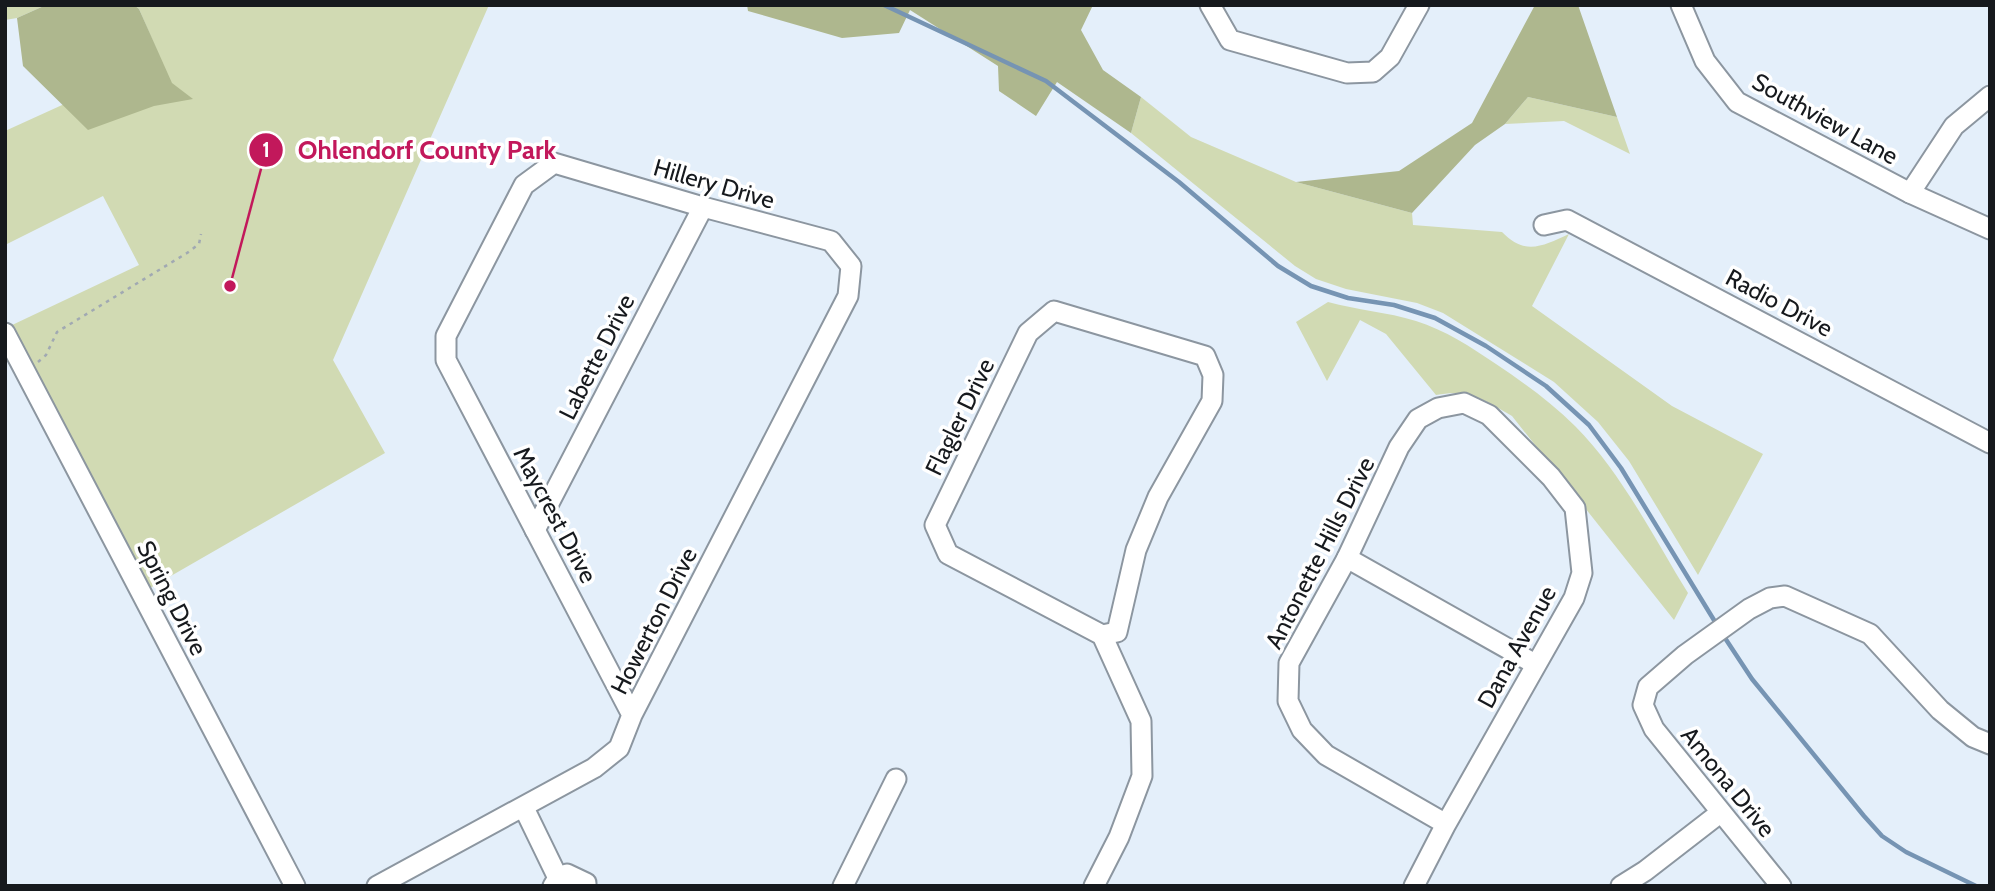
<svg xmlns="http://www.w3.org/2000/svg" width="1995" height="891" viewBox="0 0 1995 891" font-family="Cabin,sans-serif">
	<style>
		.green { fill: #d1dab3 }
		.forest { fill: #aeb78e }
		.lines { fill: none; stroke-linecap: round; stroke-linejoin: round }
		.stream { stroke: #7694b3; stroke-width: 4.5 }
		.minor-casing { stroke: #8c96a0; stroke-width: 23 }
		.path { stroke: #a1a9b2; stroke-width: 2.5; stroke-dasharray: 3.5 5; stroke-linecap: butt }
		.minor { stroke: #fff; stroke-width: 19 }
		.labels { text-anchor: middle; stroke-width: 7; stroke-linejoin: round; paint-order: stroke }
		.street-label { font-size: 24px; fill: #16191d; stroke: #fff }
		.leader { fill: none; stroke: #c2185b; stroke-width: 2.5 }
		.callout-dot { fill: #c2185b; stroke: #fff; stroke-width: 2.5 }
		.mark-label { font-size: 21px; text-anchor: middle; font-weight: bold; fill: #fff }
		.callout-label { font-size: 26px; text-anchor: middle; font-weight: bold; fill: #c2185b; stroke: #fff; stroke-width: 7; stroke-linejoin: round; paint-order: stroke }
	</style>
	<rect width="100%" height="100%" fill="#e4effa"/>
	<g class="green">
		<path d="M5,5H46L17,18L5,20Z"/>
		<path d="M134,5H489L333,360L385,453L150,588L10,326L139,265L103,196L5,245V131L161,60L139,9Z"/>
		<path d="M1141,97L1191,137L1296,182L1412,213L1413,225L1502,232C1525,256 1543,246 1569,234L1532,306L1672,406L1763,454L1698,575L1629,461L1598,422L1554,382L1443,313L1417,303L1346,289L1316,279L1295,266L1131,133Z"/>
		<path d="M1528,97L1617,117L1630,154L1564,121L1505,124Z"/>
		<path d="M1328,302C1357,310 1387,312 1416,321C1445,330 1471,347 1496,364C1524,383 1551,402 1575,426C1621,472 1654,538 1688,593L1674,620L1512,416C1484,400 1470,389 1436,395L1386,334L1360,320L1327,381L1296,322Z"/>
	</g>
	<g class="forest">
		<path d="M46,5H134L139,9L172,83L193,99L154,106L88,130L23,66L17,18Z"/>
		<path d="M747,5H1093L1081,30L1103,70L1141,97L1131,133L1057,82L1036,116L999,91L998,66L910,10L899,33L842,38L748,11Z"/>
		<path d="M1535,5H1578L1617,117L1528,97L1505,124L1475,145L1412,213L1296,182L1399,171L1472,123Z"/>
	</g>
	<g class="lines">
		<g class="stream">
			<path d="M884,5L1046,81L1179,182L1278,266L1311,286L1348,298L1394,305L1435,318L1486,346L1546,386L1589,425L1621,468L1717,625"/>
			<path d="M1723,635L1752,679L1864,816L1882,836L1906,852L1976,886"/>
		</g>
		<g class="minor-casing">
			<g id="minor">
				<path d="M1210,5L1230,40L1347,73L1373,72L1390,57L1419,5"/>
				<path d="M1681,5L1705,61L1737,102L1910,193L1990,229"/>
				<path d="M1910,193L1954,126L1990,96"/>
				<path d="M1544,225L1567,220L1990,443"/>
				<path d="M5,333L295,886"/>
				<path d="M535,530L703,207"/>
				<path d="M1347,558L1535,664"/>
				<path d="M524,808L558,878"/>
				<path d="M377,886L594,768L619,748L632,715L848,296L851,266L831,241L703,207L554,163L524,185L446,336V360L632,715"/>
				<path d="M553,886L558,878L567,874L586,883V886"/>
				<path d="M843,886L896,779"/>
				<path d="M1094,886L1119,837L1142,776L1141,721L1102,635L1117,632L1136,550L1158,497L1212,401L1213,375L1205,356L1054,311L1028,333L935,525L948,554L1102,635"/>
				<path d="M1414,886L1446,824L1574,598L1582,573L1575,508L1551,477L1489,415L1464,403L1438,408L1418,419L1399,447L1347,558L1289,663L1288,701L1302,730L1326,755L1446,824"/>
				<path d="M1621,886L1645,871L1720,813"/>
				<path d="M1781,886L1654,729L1643,705L1648,687L1685,655L1749,609L1770,598L1785,596L1870,634L1940,710L1973,737L1990,744"/>
			</g>
		</g>
		<path class="path" d="M38,362L46,355L57,332L187,253L199,244L201,234"/>
		<use href="#minor" class="minor"/>
	</g>
	<g class="labels">
		<g class="street-label">
			<text transform="translate(1825 119) rotate(29)" y="8">Southview Lane</text>
			<text transform="translate(714 184) rotate(16)" y="8">Hillery Drive</text>
			<text transform="translate(1779 303) rotate(28)" y="8">Radio Drive</text>
			<text transform="translate(597 357) rotate(-63)" y="8">Labette Drive</text>
			<text transform="translate(960 417) rotate(-64)" y="8">Flagler Drive</text>
			<text transform="translate(555 515) rotate(62)" y="8">Maycrest Drive</text>
			<text transform="translate(1320 553) rotate(-63)" y="8">Antonette Hills Drive</text>
			<text transform="translate(172 598) rotate(63)" y="8">Spring Drive</text>
			<text transform="translate(654 621) rotate(-63)" y="8">Howerton Drive</text>
			<text transform="translate(1517 647) rotate(-61)" y="8">Dana Avenue</text>
			<text transform="translate(1728 782) rotate(51)" y="8">Amona Drive</text>
		</g>
	</g>
	<path class="leader" d="M230 286L266 150"/>
	<g class="callout-dot">
		<circle cx="230" cy="286" r="7"/>
		<circle cx="266" cy="150" r="18"/>
	</g>
	<g class="mark-label">
		<text x="266" y="157">1</text>
	</g>
	<g class="callout-label">
		<text x="427" y="159">Ohlendorf County Park</text>
	</g>
	<rect width="1995" height="891" fill="none" stroke="#16191d" stroke-width="14"/>
</svg>
